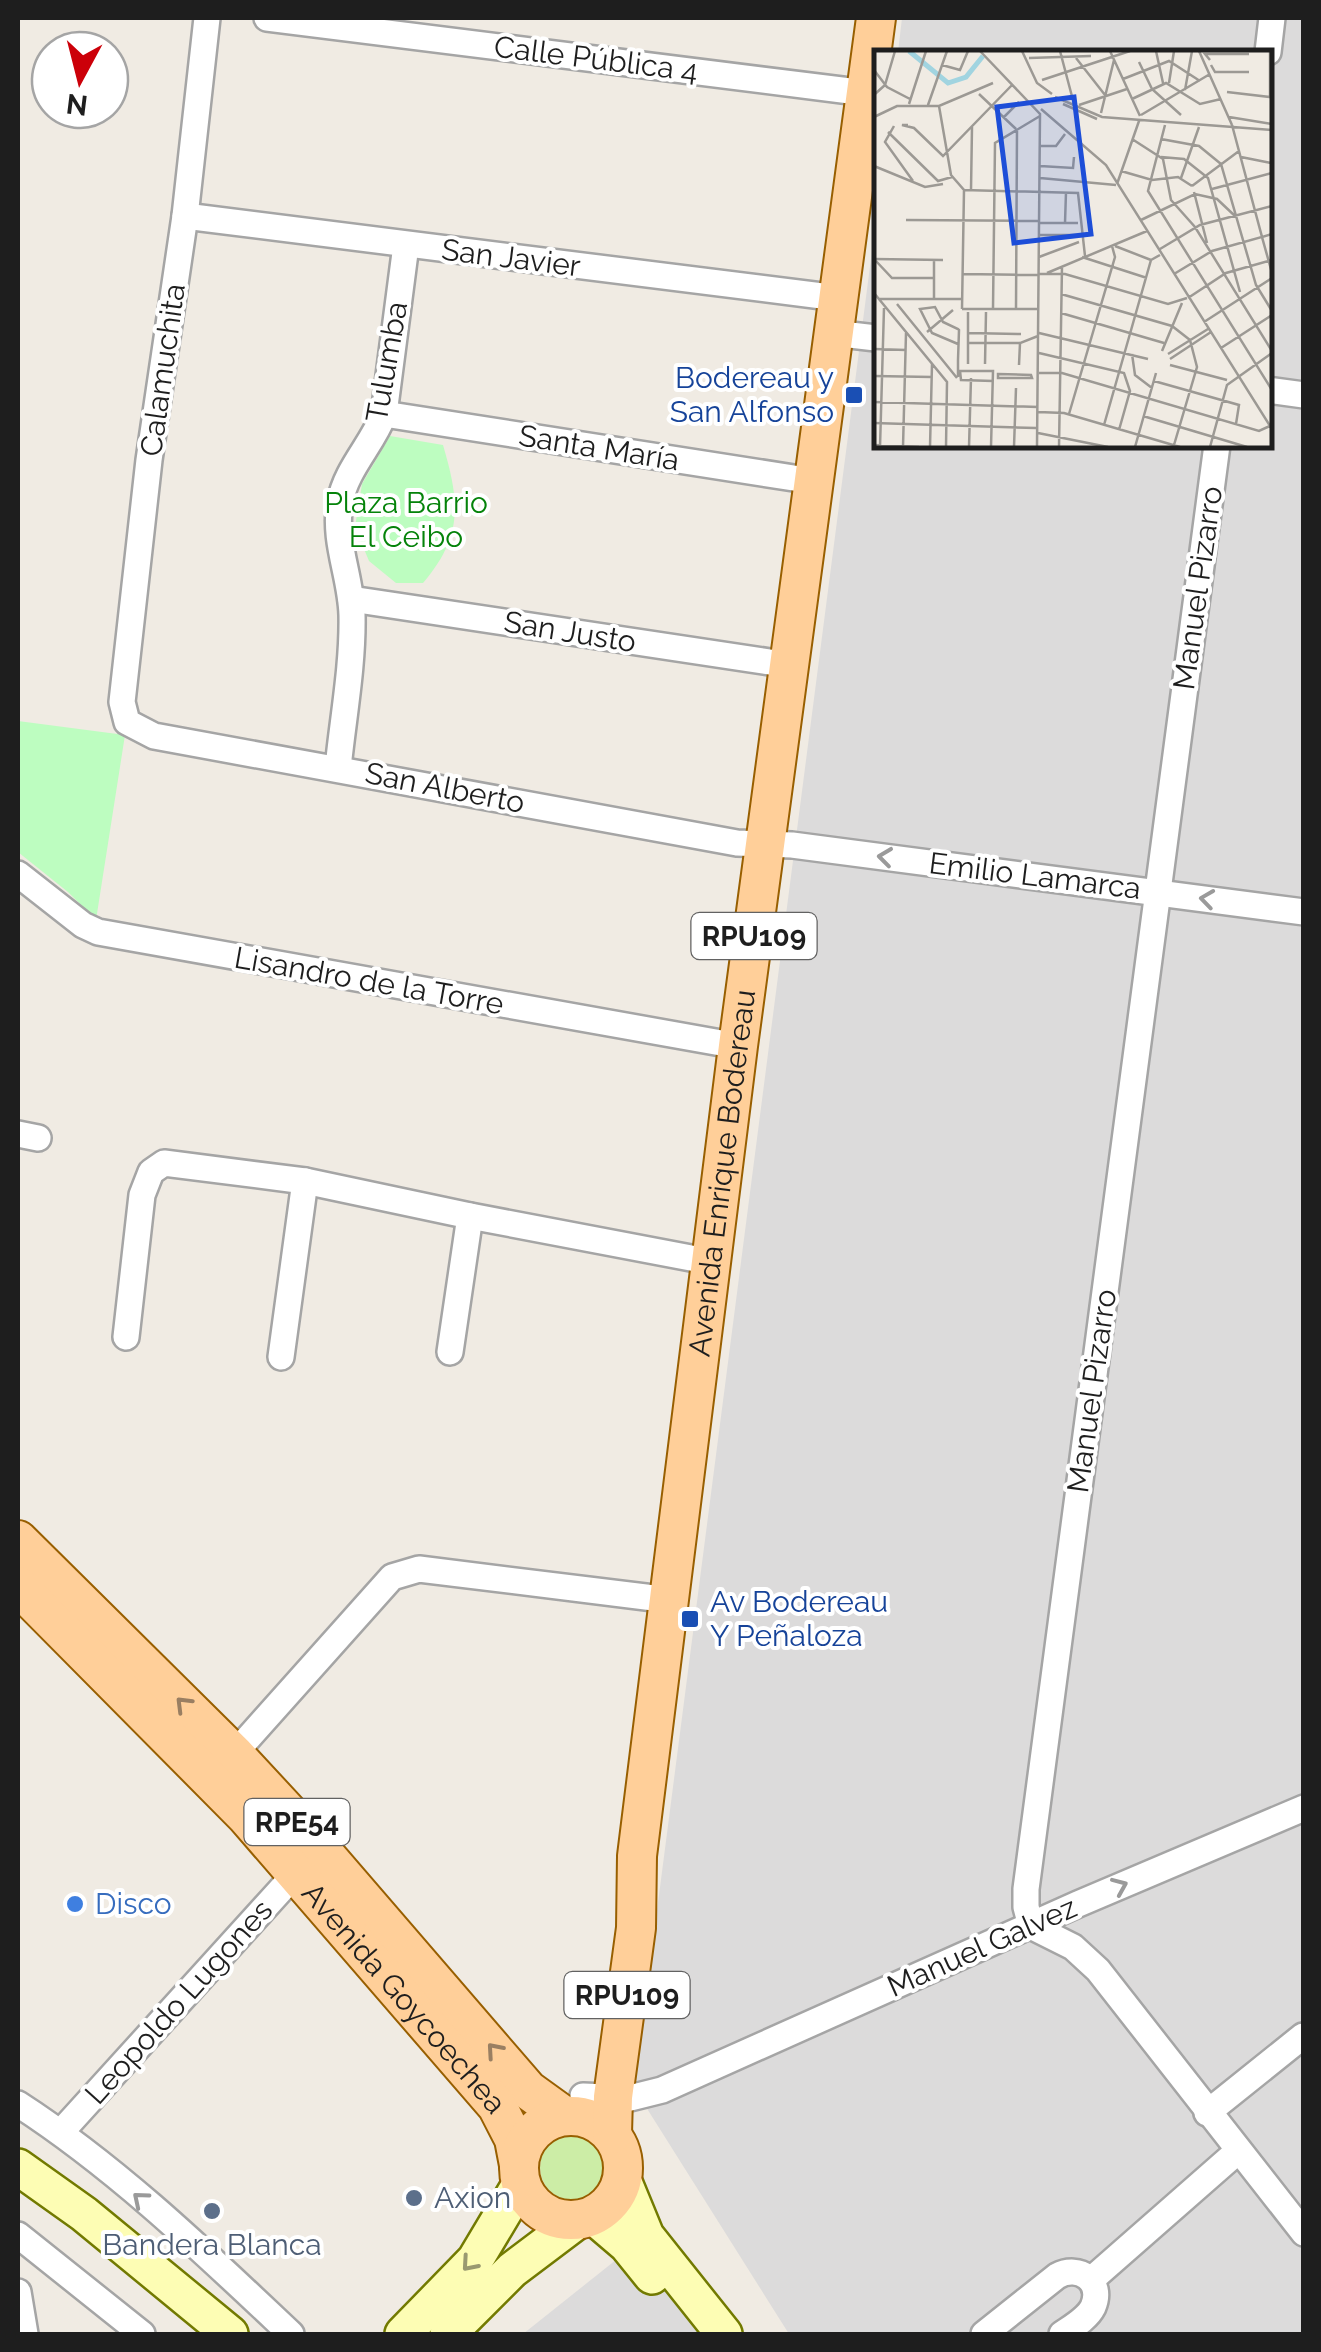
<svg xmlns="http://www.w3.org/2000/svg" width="1321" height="2352" viewBox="0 0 1321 2352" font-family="Raleway,sans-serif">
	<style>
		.residential { fill: #dcdbdb }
		.grass { fill: #cceda6 }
		.park { fill: #bdfdc0 }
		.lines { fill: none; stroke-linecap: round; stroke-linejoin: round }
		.street-casing { stroke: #a5a5a5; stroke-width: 30 }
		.secondary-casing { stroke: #727a00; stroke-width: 40 }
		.primary-casing { stroke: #985f00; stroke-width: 42 }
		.street { stroke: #fff; stroke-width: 25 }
		.secondary { stroke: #fdfdb4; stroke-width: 35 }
		.primary { stroke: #ffcf99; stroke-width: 38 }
		.oneway { stroke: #9a9a9a }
		.oneway2 { stroke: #9a7f62 }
		.oneway3 { stroke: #999970 }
		.transit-dot { fill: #1a4fb4; stroke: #fff; stroke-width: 4 }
		.shop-dot { fill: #3f7fe0; stroke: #fff; stroke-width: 4 }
		.service-dot { fill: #5c6f8a; stroke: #fff; stroke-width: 4 }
		.labels { text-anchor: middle; stroke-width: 8; stroke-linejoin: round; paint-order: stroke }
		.shield { fill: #fff; stroke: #626262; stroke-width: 2.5 }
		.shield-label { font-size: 28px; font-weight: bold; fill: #1e1e1e }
		.street-label { font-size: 30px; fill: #1e1e1e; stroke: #fff }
		.transit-label { font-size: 30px; fill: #164399; stroke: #fff; text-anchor: end }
		.park-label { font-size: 30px; fill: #05830a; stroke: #fff }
		.shop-label { font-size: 30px; fill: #366cbe; stroke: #fff; text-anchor: start }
		.service-label { font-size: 30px; fill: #4e5e75; stroke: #fff; text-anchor: start }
		.inset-river { fill: none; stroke: #a1d4e0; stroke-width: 5 }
		.inset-road { fill: none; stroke: #9c9994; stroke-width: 2.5 }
		.view { fill: #1d4ed8; fill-opacity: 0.15; stroke: #1d4ed8; stroke-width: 5 }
		.inset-edge { fill: none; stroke: #1e1e1e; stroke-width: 5 }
	</style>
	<rect width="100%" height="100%" fill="#f0ebe3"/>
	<g class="residential">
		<path d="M902,18H1303V2334H789L634,2088L876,220V445H1268V52H898Z"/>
		<path d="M646,2236L712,2334H523Z"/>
	</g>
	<circle class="grass" cx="574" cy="2167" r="34"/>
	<g class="park">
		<path d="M390,436L443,445C460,503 463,536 423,583H396L369,561L355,527L362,484Z"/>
		<path d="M18,721L125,735L96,920L68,892L18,852Z"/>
	</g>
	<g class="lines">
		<g class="street-casing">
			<g id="street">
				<path d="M207,18L185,216L149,460L122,702L127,722L154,736L737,843L792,845L1304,912"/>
				<path d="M267,18L866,93"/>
				<path d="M1268,52L1272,18"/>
				<path d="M185,216L838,298"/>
				<path d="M833,333L876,338"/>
				<path d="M1268,390L1304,395"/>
				<path d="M384,414L813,481"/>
				<path d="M351,599L790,665"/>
				<path d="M338,768C343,718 353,666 352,615C351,576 333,542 340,502C346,469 372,445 384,414L406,245"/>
				<path d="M18,874L83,925L98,932L738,1046"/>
				<path d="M18,1134L38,1138"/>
				<path d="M126,1337L142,1195L151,1172L164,1163L305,1181L470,1216L712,1262"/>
				<path d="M450,1352L470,1216"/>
				<path d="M281,1357L305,1181"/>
				<path d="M234,1754L392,1577L419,1569L670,1600"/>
				<path d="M1031,1926L1026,1907V1889L1217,445"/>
				<path d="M1031,1926L1073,1947L1098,1970L1304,2233"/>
				<path d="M583,2096L630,2098L662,2090L1078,1904L1304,1808"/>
				<path d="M18,2104C117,2168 205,2253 291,2334"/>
				<path d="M1207,2113L1303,2036"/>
				<path d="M61,2132L297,1872"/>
				<path d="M18,2235L142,2334"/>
				<path d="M1091,2280L1238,2151"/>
				<path d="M18,2292L25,2334"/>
				<path d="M984,2334L1057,2276C1079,2264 1104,2281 1093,2307C1087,2319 1072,2327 1062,2334"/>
			</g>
		</g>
		<g class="secondary-casing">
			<g id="secondary">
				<path d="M18,2167L84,2214L230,2334"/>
				<path d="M623,2180L646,2236L724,2334"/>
				<path d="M593,2216L627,2245L652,2276"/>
				<path d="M403,2334L475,2260L521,2183"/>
				<path d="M448,2334L512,2270L577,2221"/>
			</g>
		</g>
		<g class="primary-casing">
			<g id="primary">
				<path d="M18,1540L234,1754L296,1821L528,2090L564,2116"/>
				<path id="s1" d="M18,1586L246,1816L497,2106L514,2139L519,2165"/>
				<circle cx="571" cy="2168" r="52"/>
				<path id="s2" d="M612,2134L613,2097L636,1928L637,1856L738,1046L876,18"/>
			</g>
		</g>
		<use href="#street" class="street"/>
		<use href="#secondary" class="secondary"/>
		<use href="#primary" class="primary"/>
	</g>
	<defs><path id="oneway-chevron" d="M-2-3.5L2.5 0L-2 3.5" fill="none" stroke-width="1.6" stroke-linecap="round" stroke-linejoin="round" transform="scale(2.5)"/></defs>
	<g class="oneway">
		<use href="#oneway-chevron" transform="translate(885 857) rotate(-173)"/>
		<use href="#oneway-chevron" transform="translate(1207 899) rotate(-172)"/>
		<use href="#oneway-chevron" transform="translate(1120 1886) rotate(-23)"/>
		<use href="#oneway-chevron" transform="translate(140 2199) rotate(-140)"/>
	</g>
	<g class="oneway2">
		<use href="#oneway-chevron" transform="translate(183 1704) rotate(-135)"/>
		<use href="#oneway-chevron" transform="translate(494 2050) rotate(-131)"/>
	</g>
	<use class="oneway3" href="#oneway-chevron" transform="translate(469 2264) rotate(131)"/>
	<g class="transit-dot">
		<rect x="844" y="385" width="20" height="20" rx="5"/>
		<rect x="680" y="1609" width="20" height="20" rx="5"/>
	</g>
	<circle class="shop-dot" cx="75" cy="1904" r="10"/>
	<g class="service-dot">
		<circle cx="414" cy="2198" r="10"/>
		<circle cx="212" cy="2211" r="10"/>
	</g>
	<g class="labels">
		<g class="shield">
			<rect x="691.5" y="913" width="125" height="46" rx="8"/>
			<rect x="244.5" y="1799" width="105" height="46" rx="8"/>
			<rect x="564.5" y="1972" width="125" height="46" rx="8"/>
		</g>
		<g class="shield-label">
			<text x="754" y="946">RPU109</text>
			<text x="297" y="1832">RPE54</text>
			<text x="627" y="2005">RPU109</text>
		</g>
		<g class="street-label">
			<text transform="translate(596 59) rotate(7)" y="10">Calle Pública 4</text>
			<text transform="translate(511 258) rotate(7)" y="10">San Javier</text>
			<text transform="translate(387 362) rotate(-80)" y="10">Tulumba</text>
			<text transform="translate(163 370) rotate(-82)" y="10">Calamuchita</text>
			<text transform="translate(599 448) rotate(9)" y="10">Santa María</text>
			<text transform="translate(1198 588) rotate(-82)" y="10">Manuel Pizarro</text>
			<text transform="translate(570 632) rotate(9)" y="10">San Justo</text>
			<text transform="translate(445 788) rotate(11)" y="10">San Alberto</text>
			<text transform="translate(1035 876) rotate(7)" y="10">Emilio Lamarca</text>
			<text transform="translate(369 981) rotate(10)" y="10">Lisandro de la Torre</text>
			<text dy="10" stroke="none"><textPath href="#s2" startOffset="968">Avenida Enrique Bodereau</textPath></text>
			<text transform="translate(1092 1391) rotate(-82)" y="10">Manuel Pizarro</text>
			<text transform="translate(982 1947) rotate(-24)" y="10">Manuel Galvez</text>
			<text dy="10" stroke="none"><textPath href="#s1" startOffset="565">Avenida Goycoechea</textPath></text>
			<text transform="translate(179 2002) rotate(-48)" y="10">Leopoldo Lugones</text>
		</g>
		<g class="transit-label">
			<text x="834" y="388">Bodereau y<tspan x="834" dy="34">San Alfonso</tspan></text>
			<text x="710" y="1612" text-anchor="start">Av Bodereau<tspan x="710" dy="34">Y Peñaloza</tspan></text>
		</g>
		<g class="park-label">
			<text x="406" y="513">Plaza Barrio<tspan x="406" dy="34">El Ceibo</tspan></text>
		</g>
		<g class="shop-label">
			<text x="95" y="1914">Disco</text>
		</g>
		<g class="service-label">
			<text x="434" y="2208">Axion</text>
			<text x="212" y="2255" text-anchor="middle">Bandera Blanca</text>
		</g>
	</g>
	<g transform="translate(874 50)">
		<rect width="398" height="398" fill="#f0ebe3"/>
		<path class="inset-river" d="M35,1L74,33L92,27L109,6"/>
		<path class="inset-road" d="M106,1L166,64L163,397M148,1L163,33L178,44M186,1L200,54M236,1L266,66M282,1L289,33M325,1L358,75M155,8L217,6M202,8L231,45M336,10L331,4H375M265,12L278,39L307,65M68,15L86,20L94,1M337,15L341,22H375M0,20L13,37L36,49M249,29L295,11L326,31M168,30L256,1M295,33L300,1M311,40L318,1M353,42L396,47V1M1,44L11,35L21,1M105,44L142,79M181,47L228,67L398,80M258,49L292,33L326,54L347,49M35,54L52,1M189,54L223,69M54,55L73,1M205,55L253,39M65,56L77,125L90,140L88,259M167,59L232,115L398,379M227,63L240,10M267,65L336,24M0,67L23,56H65L119,33M355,67L398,74M129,68L145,52L137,59M34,75H28L40,78L69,106L139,34M291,75L274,141L398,340M20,76L11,92L39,131M14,82L64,131L78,127M258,89L289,109L297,150L321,177L398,301M287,89L325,96L347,114L382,235L398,261M166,96H182L191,84M287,107L310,109L334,128L366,242M367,107L397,113M0,116L51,137L69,134M166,116L199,118L200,107M247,121L278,130L304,127L318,136M166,128L242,135M307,128L325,77M243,134L265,71M318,136L365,101M338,139L398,123M90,140L204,143L211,206M97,140L98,77M320,142L333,193M32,170L165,171M267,170L321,144L343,149L361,166M166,173H204M191,173L192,142M398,184L388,187L398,223M166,185H205M241,196L277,210M286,199L326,175L398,156M165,207L205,192M208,207L273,228M0,209L69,210M1,210L18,228H60M173,223L273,181M88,224L164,225M165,224H191L294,254L313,248M300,224L338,201L388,187L358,75M0,243L73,332L72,397M187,244L298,276L316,290L323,317L300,395M314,248L352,223L398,210M5,249H88M60,249V210M23,254L83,328M88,259H165M119,259L121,93L166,66M142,259L143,79M187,263L290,293M330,272L398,228M53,282L79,260M94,283L147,284M165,283L274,309M94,293H146M347,298L398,265M0,299L32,300M288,301L308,253M165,303L250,323L256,341L245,380M258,304L261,325L278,338M294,304L334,279M296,309L337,282M94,314V262M111,314L112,262M145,315L146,293L164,286M296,315L353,330M165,323H188L385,381L398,375M124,324L157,325L158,328H124ZM0,326L58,327M84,327V310L85,280L84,279L69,272L61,257L46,259L58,283L84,294M280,331L365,355L362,374M0,352L164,357M164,362L190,363L306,397M195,364L241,207L238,196M269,366L373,397M0,373L162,378M230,375L277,210L286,205M164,383L234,397M0,395L45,397M6,397L10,258M29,397L32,283M56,397L58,314M95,397L97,328M117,397L119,321H86L87,330L119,331M140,397L142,338M185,397L188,216M261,397L282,323M336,397L353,335L398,303"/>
		<path class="view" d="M200,47L217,184L140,193L123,57Z"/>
		<rect width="398" height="398" class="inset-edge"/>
	</g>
	<rect width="1321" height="2352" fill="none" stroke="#1e1e1e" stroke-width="40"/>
	<g transform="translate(80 80) rotate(187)"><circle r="48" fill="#ffffff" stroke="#a5a5a5" stroke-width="2.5"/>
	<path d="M0-8L18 38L0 25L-18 38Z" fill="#cc0009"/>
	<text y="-15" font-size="28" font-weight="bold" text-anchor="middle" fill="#1e1e1e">N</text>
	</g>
</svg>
